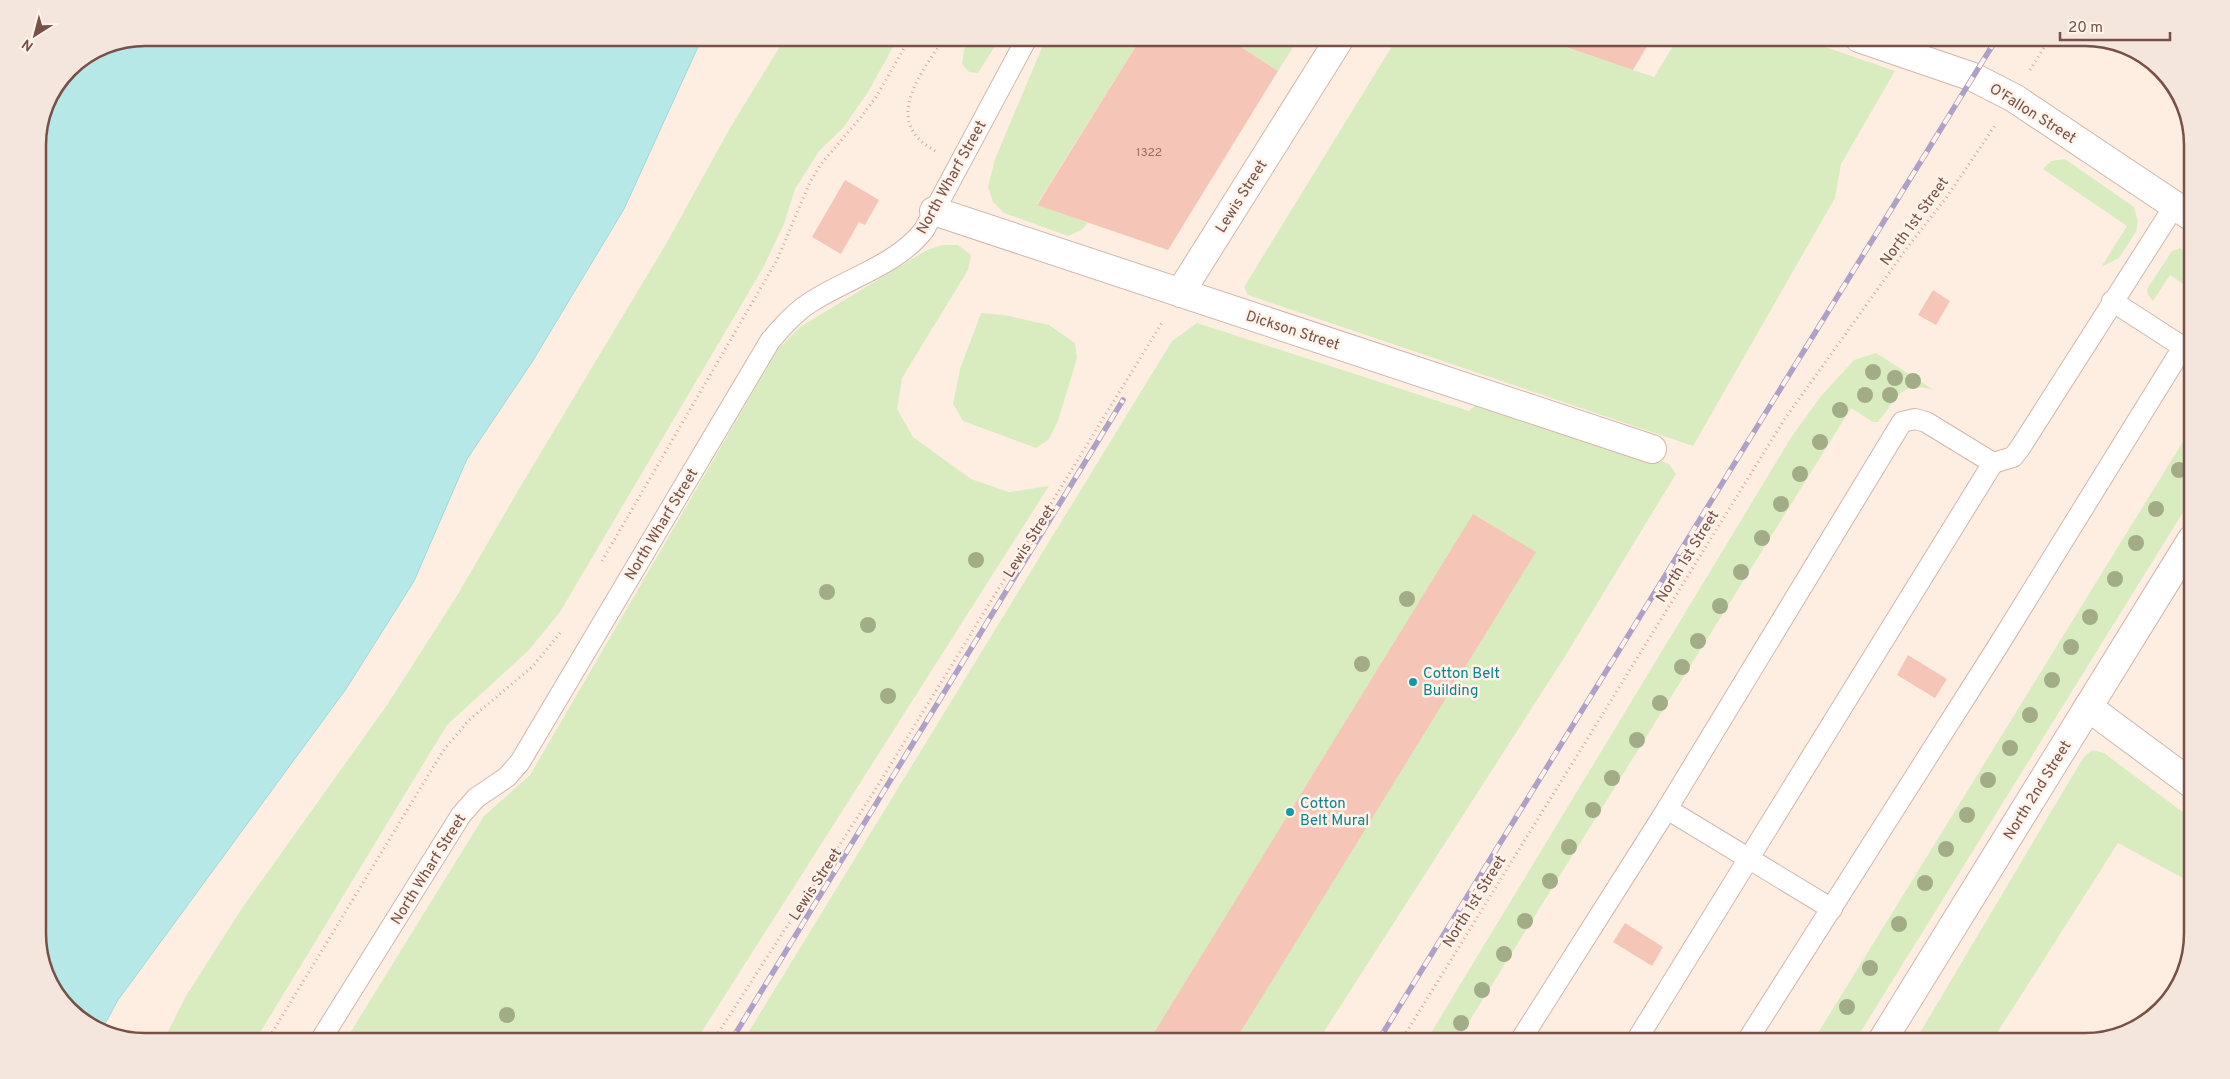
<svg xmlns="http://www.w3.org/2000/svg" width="2230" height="1079" viewBox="0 0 2230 1079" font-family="Overpass,sans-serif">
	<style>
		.green { fill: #d9ecc0 }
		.water { fill: #b6e8e7; stroke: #9bdbda }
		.building { fill: #f5c6b8 }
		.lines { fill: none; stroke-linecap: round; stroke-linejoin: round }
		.lane-casing { stroke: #d1b6ab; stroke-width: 22 }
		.street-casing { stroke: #d1b6ab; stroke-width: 30 }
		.path { stroke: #d9a99b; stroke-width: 3; stroke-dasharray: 1 4; stroke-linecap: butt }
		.lane { stroke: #fff; stroke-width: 20 }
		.street { stroke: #fff; stroke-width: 28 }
		.rail-casing { stroke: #afa0c7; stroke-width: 5.5 }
		.rail { stroke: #fff3ea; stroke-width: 4; stroke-dasharray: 11; stroke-linecap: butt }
		.tree { fill: #a2ad87 }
		.culture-dot { fill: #0f9aa8; stroke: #fff3ea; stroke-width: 2 }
		.labels { text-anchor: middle; stroke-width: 5; stroke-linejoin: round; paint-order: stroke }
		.number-label { font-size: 12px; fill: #966e63 }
		.street-label { font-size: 15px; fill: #775047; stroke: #fff3ea }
		.culture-label { font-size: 15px; fill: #0d838f; stroke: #fff3ea; text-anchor: start }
		.rim { fill: none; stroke: #775047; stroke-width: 2.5 }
	</style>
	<rect width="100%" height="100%" fill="#feeee2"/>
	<g class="green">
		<path d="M785,38H898L868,92L843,128L819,151L795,189L784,224L763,268L560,612L529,650L447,725L255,1041H163L186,996L242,908L387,705L458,594L519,489L666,244L730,128Z"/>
		<path d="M971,38H995V46L978,73L969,72L962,64L964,50Z"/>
		<path d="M1046,38H1141L1037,204L1088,223L1081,230L1068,236L1004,213L993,202L988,187L995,159Z"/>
		<path d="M1227,38H1299L1278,71Z"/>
		<path d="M1397,38H1509L1516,40L1517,38H1538L1654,77L1678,38H1799L1895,71L1841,164L1835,198L1693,446L1248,295L1244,287Z"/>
		<path d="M2065,159L2134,207L2138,222L2136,232L2119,258L2101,267L2127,226L2043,169L2051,161Z"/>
		<path d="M942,245H958L971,255L968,270L902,378L897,409L913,437L971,479L1009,492L1049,486L696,1041H345L484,816L530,775L778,349L800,327L927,250Z"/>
		<path d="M2180,248L2183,250L2184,259L2192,264V290L2170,275L2153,301L2148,295L2147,289L2172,251Z"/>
		<path d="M981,313L1004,315L1049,325L1075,343L1077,358L1058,421L1049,439L1036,448L963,421L953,404L960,369Z"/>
		<path d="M1197,323L1469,411L1478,403L1669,464L1676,474L1564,658L1318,1041H743L1172,341Z"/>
		<path d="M1876,353L1934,390C1899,380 1897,400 1878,422H1873L1851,408L1457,1041H1426L1792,436L1821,396L1854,360Z"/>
		<path d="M2192,427V498L1855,1041H1813Z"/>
		<path d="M2092,750L2104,753L2192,819V883L2118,843L1992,1041H1915L2077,768L2084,757Z"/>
	</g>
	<path class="water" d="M145,38H702L624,209L532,362L467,459L414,581L346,689L118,1000L101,1031L56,994L38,941V138L46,104L69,69L104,46Z"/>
	<g class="building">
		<path d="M1141,38H1227L1278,71L1168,250L1037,205Z"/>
		<path d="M1539,38H1652L1633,70Z"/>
		<path d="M845,180L879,200L865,225L859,222L841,254L812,237Z"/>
		<path d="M1933,290L1950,301L1936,325L1918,315Z"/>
		<path d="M1473,514L1536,552L1235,1041H1149Z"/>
		<path d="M1908,655L1947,679L1935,698L1897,675Z"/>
		<path d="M1625,923L1663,947L1652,966L1613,942Z"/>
	</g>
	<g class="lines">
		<g class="lane-casing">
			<g id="lane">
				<path d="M1832,909L1667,809L1902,422L1915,419L1926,422L1993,463L2013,457L2020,448L2175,205"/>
				<path d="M320,1041L461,815L476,798L507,777L520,762L770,341C782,327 795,312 811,302C848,278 897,265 924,230L1027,38"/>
				<path d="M1520,1041L1667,809"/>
				<path d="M1636,1041L1993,463"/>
				<path d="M1747,1041L1998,646L2183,347L2112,301"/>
			</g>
		</g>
		<g class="street-casing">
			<g id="street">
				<path d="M1859,38L1973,77L2014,98L2192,217"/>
				<path d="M934,211L1652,449"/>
				<path d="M1180,293L1340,38"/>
				<path d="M2088,707L2192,784"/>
				<path d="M1882,1041L2192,539"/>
			</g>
		</g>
		<g class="path">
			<path d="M2030,70L2050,38"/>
			<path d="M935,151C930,147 923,144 919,139C889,109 928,64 944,38"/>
			<path d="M602,561L777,260L810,182L821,164L861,117L876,97L910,38"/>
			<path d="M267,1041L443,751L469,720L532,667L560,633"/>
			<path d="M713,1041L875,790L1163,321"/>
			<path d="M1401,1041L1784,420L1907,248L1946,198L1996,124"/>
		</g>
		<use href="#lane" class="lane"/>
		<use href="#street" class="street"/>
		<g class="rail-casing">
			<g id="rail">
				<path d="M731,1041L1123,400"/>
				<path d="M1378,1041L1997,38"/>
			</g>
		</g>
		<use href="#rail" class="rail"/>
	</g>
	<g class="tree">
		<circle cx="1873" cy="372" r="8"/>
		<circle cx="1895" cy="378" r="8"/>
		<circle cx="1913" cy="381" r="8"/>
		<circle cx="1865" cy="395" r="8"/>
		<circle cx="1890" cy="395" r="8"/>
		<circle cx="1840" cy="410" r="8"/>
		<circle cx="1820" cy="442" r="8"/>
		<circle cx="2179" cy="470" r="8"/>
		<circle cx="1800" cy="474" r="8"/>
		<circle cx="1781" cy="504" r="8"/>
		<circle cx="2156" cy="509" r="8"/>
		<circle cx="1762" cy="538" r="8"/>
		<circle cx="2136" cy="543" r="8"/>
		<circle cx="976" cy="560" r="8"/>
		<circle cx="1741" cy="572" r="8"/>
		<circle cx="2115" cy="579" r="8"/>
		<circle cx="827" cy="592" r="8"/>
		<circle cx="1407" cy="599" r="8"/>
		<circle cx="1720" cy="606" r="8"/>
		<circle cx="2090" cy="617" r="8"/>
		<circle cx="868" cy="625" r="8"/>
		<circle cx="1698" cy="641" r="8"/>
		<circle cx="2071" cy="647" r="8"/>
		<circle cx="1362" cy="664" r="8"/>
		<circle cx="1682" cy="667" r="8"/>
		<circle cx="2052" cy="680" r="8"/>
		<circle cx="888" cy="696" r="8"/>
		<circle cx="1660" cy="703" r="8"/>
		<circle cx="2030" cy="715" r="8"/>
		<circle cx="1637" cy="740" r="8"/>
		<circle cx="2010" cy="748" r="8"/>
		<circle cx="1612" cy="778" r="8"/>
		<circle cx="1988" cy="780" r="8"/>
		<circle cx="1593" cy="810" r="8"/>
		<circle cx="1967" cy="815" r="8"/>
		<circle cx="1569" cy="847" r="8"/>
		<circle cx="1946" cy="849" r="8"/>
		<circle cx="1550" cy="881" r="8"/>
		<circle cx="1925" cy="883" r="8"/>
		<circle cx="1525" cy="921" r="8"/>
		<circle cx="1899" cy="924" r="8"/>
		<circle cx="1504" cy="954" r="8"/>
		<circle cx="1870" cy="968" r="8"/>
		<circle cx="1482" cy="990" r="8"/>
		<circle cx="1847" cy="1007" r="8"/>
		<circle cx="507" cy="1015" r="8"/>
		<circle cx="1461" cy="1023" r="8"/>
	</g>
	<g class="culture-dot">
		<circle cx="1413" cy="682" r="5"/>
		<circle cx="1290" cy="812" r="5"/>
	</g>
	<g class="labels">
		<g class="number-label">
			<text x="1149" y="156">1322</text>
		</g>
		<g class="street-label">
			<text transform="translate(2033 113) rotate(32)" y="5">O'Fallon Street</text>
			<text transform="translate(951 177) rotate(-61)" y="5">North Wharf Street</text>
			<text transform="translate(1241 196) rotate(-58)" y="5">Lewis Street</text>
			<text transform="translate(1914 221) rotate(-54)" y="5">North 1st Street</text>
			<text transform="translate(1293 330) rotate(18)" y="5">Dickson Street</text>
			<text transform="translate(661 524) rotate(-59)" y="5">North Wharf Street</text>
			<text transform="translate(1029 541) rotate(-58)" y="5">Lewis Street</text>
			<text transform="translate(1687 556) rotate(-58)" y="5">North 1st Street</text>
			<text transform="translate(2037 790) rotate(-58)" y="5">North 2nd Street</text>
			<text transform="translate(428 869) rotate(-58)" y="5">North Wharf Street</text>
			<text transform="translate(815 884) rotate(-57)" y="5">Lewis Street</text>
			<text transform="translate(1474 901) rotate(-58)" y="5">North 1st Street</text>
		</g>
		<g class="culture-label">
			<text x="1423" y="678">Cotton Belt<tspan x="1423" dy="17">Building</tspan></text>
			<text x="1300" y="808">Cotton<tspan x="1300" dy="17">Belt Mural</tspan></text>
		</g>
	</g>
	<path d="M0 0H2230V1079H0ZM145 46H2085A99 99 0 0 1 2184 145V934A99 99 0 0 1 2085 1033H145A99 99 0 0 1 46 934V145A99 99 0 0 1 145 46Z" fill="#f4e6dd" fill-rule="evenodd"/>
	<path class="rim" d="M145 46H2085A99 99 0 0 1 2184 145V934A99 99 0 0 1 2085 1033H145A99 99 0 0 1 46 934V145A99 99 0 0 1 145 46Z"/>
	<g transform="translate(35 35) rotate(216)" stroke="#fff3ea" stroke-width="4" paint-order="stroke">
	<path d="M0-4L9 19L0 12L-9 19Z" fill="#775047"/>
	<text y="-8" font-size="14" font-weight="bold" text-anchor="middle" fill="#775047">N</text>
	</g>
	<path d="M2060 32v8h110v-8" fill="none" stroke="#775047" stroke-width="2.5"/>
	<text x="2068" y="32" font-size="15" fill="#775047" stroke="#fff3ea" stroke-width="4" paint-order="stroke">20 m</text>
</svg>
